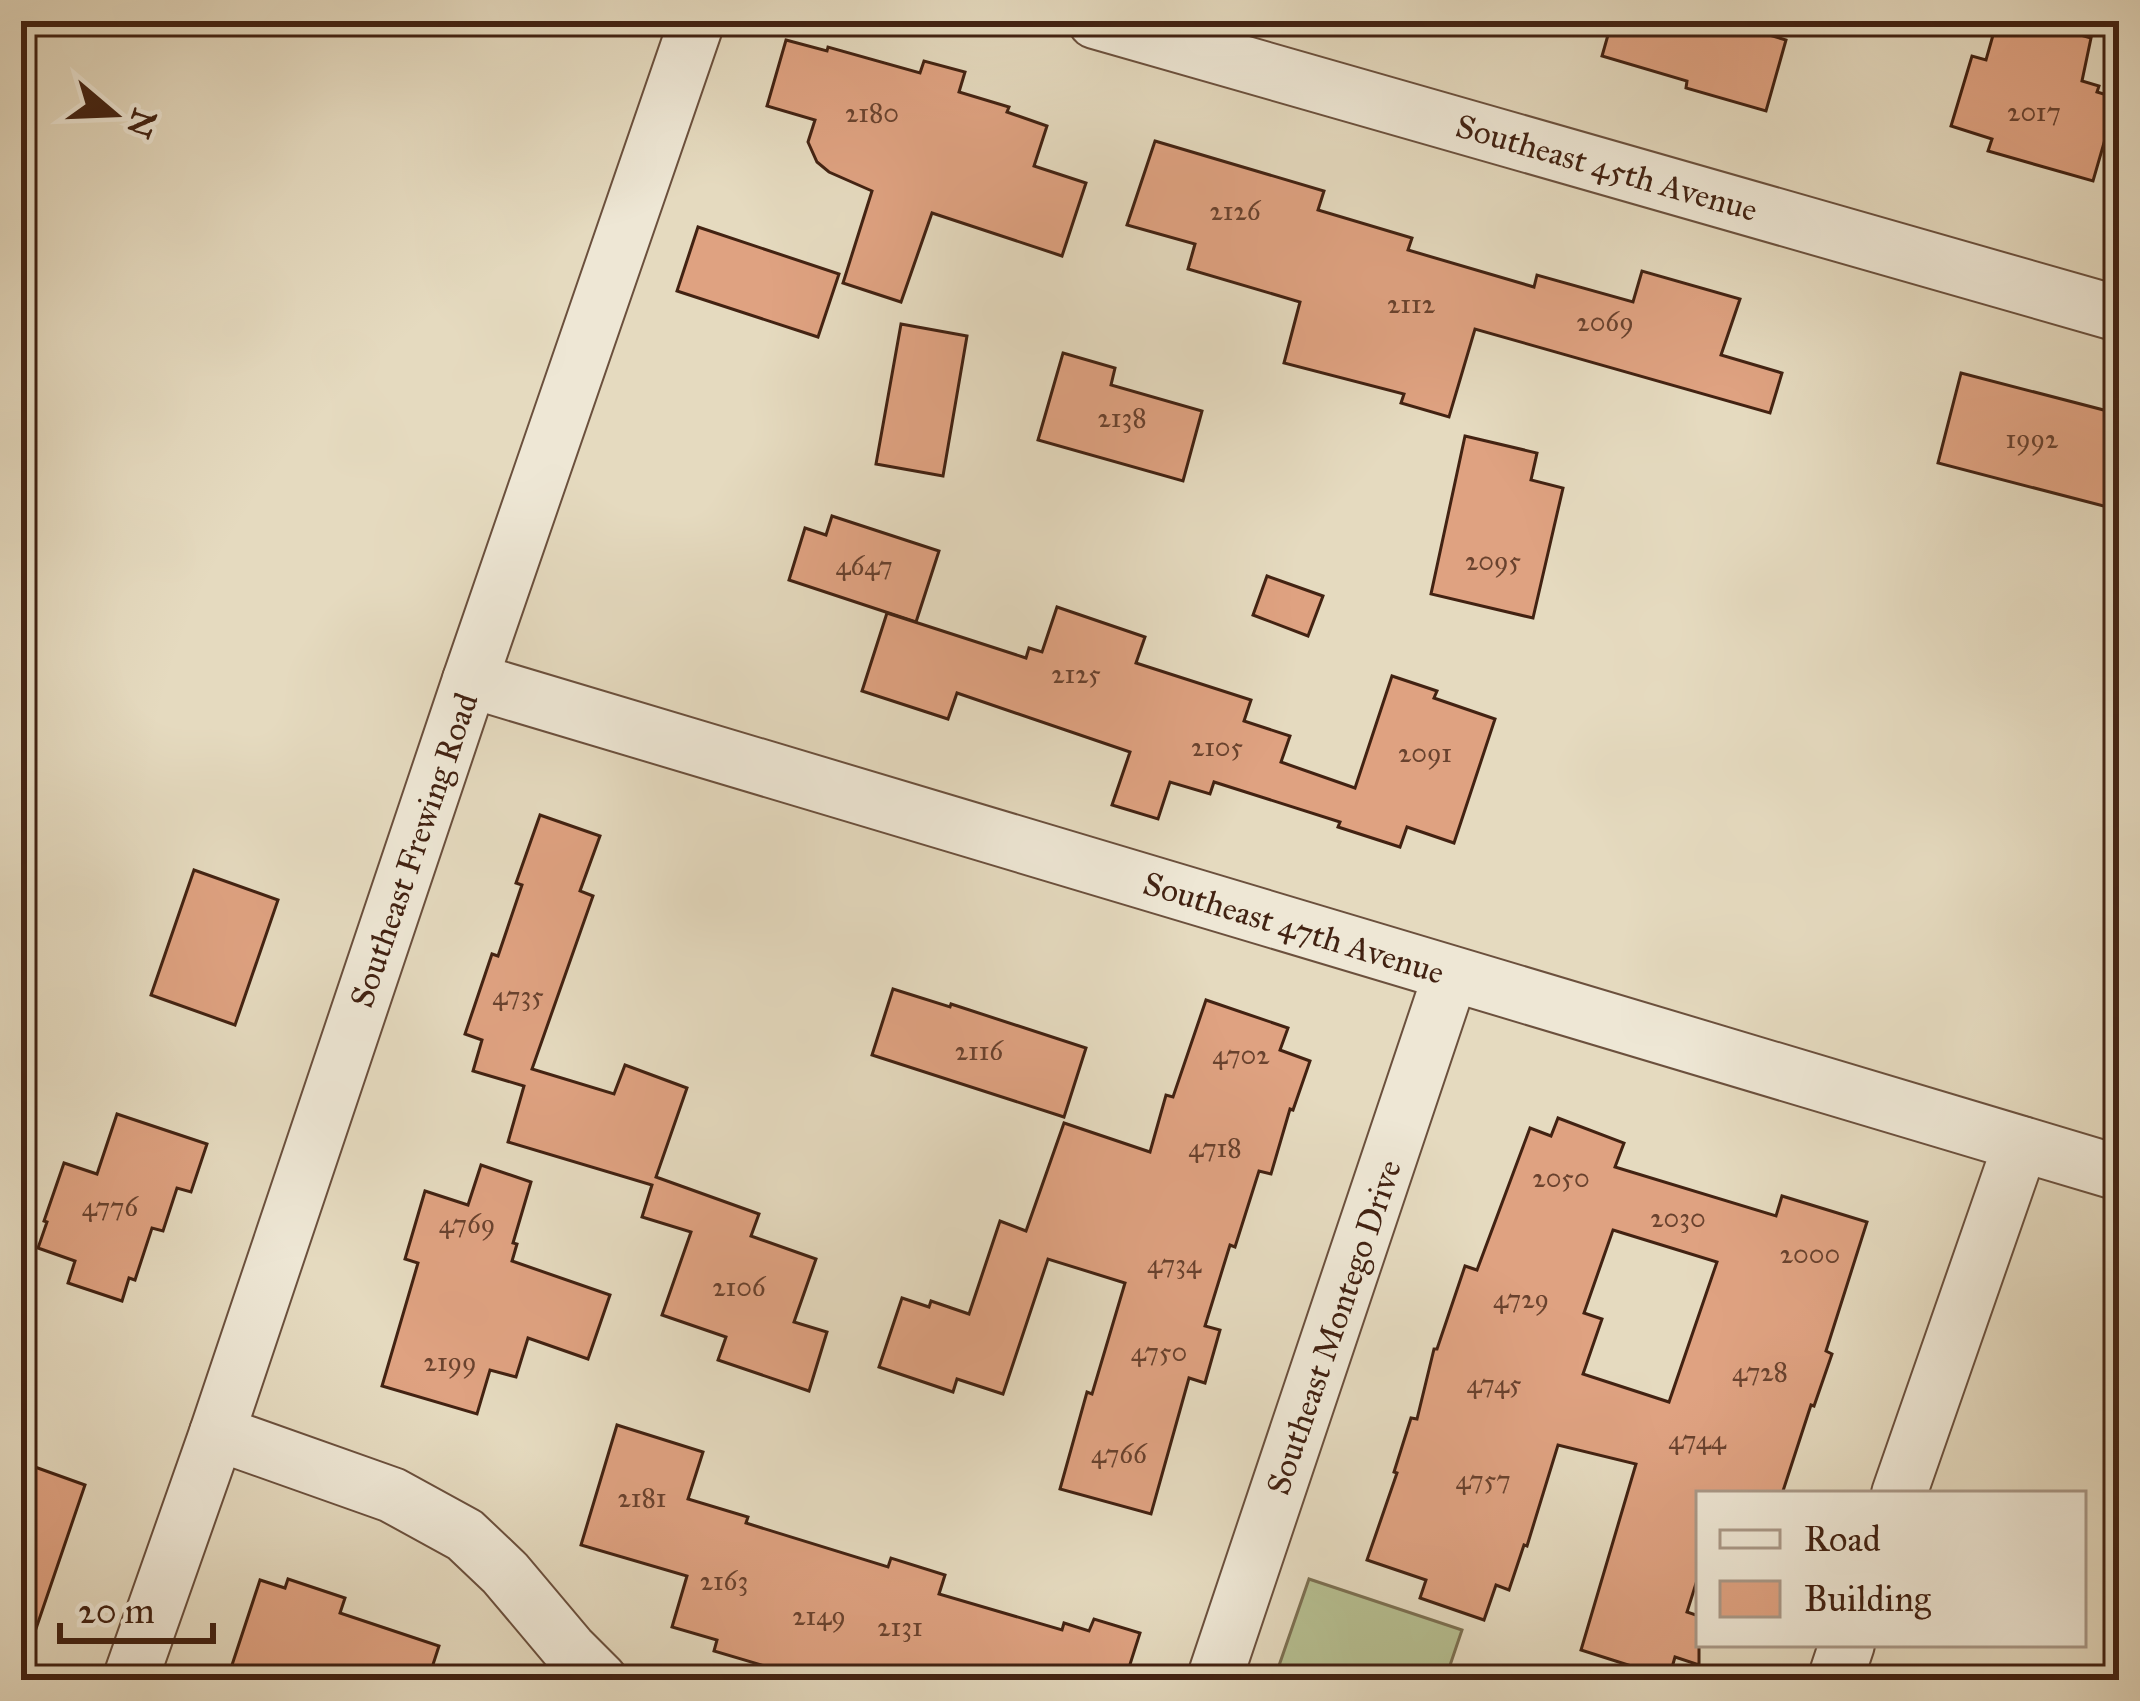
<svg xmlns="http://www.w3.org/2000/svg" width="2140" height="1701" viewBox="0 0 2140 1701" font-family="'IM FELL Great Primer',serif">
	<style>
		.green { fill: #b6bf91; stroke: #7c7052; stroke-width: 3 }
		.building { fill: #dfa281; stroke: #422212; stroke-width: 3; fill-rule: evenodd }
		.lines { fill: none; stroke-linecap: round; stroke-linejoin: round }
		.minor-casing { stroke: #6b503d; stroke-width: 58 }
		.minor { stroke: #eee7d5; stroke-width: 54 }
		.labels { text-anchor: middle; stroke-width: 9; stroke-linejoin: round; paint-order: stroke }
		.number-label { font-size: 27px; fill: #69422e }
		.street-label { font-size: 33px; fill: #422212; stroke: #eee7d5 }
	</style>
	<rect width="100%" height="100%" fill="#e5dabf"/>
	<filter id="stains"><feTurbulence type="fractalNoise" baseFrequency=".00167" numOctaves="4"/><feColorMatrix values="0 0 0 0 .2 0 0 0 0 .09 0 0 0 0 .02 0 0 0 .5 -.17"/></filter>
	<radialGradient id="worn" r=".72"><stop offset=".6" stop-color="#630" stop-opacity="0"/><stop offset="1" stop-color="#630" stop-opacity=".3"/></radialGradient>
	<path class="green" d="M1309,1579L1462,1630L1445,1680H1274Z"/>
	<g class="building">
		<path d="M1612,21H1722L1786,40L1766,111L1686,88L1687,81L1602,56Z"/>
		<path d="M1997,21H2032L2091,38L2082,81L2099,86L2097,92L2117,98L2093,181L1988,151L1992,139L1951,126L1972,56L1986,60Z"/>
		<path d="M786,40L827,51L828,47L920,73L924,61L965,72L959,92L1009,107L1007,112L1047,126L1034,166L1086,183L1062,256L932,213L901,302L843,283L872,191L829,172L817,162L808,142L815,120L767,106Z"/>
		<path d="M1155,141L1324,191L1318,210L1412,238L1408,250L1534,287L1537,275L1633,302L1642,271L1740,299L1721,355L1782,373L1770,413L1475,329L1449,417L1401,403L1404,394L1284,363L1300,302L1188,269L1195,244L1127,225Z"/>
		<path d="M698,227L839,274L818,337L677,291Z"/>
		<path d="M901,324L967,336L943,476L876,464Z"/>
		<path d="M1063,353L1115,368L1111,385L1202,411L1183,481L1038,440Z"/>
		<path d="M1961,373L2119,414V510L1938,463Z"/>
		<path d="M1465,436L1537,453L1531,480L1563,488L1533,618L1431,594Z"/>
		<path d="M832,516L939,551L916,622L789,580L805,528L826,535Z"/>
		<path d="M1267,576L1323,596L1308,636L1253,615Z"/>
		<path d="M1057,607L1145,637L1136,663L1251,700L1244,721L1290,736L1281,762L1355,788L1392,676L1437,691L1434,698L1495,719L1454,843L1407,827L1400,847L1338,827L1340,822L1214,782L1210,794L1170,782L1158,819L1112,805L1130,752L957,693L948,719L862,691L887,613L1026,658L1029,648L1042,652Z"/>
		<path d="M540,815L600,836L580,891L593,896L532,1069L614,1094L625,1065L687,1088L656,1177L759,1214L751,1236L816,1259L794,1322L827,1332L809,1391L718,1360L726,1337L662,1315L691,1232L642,1217L652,1185L508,1142L524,1086L473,1071L482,1040L465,1034L492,954L498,956L522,885L516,883Z"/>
		<path d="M194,870L278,900L235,1025L151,995Z"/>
		<path d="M893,989L950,1007L951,1004L1086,1048L1064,1117L872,1055Z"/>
		<path d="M1206,1000L1288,1028L1280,1050L1310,1061L1293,1110L1290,1109L1271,1174L1259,1171L1235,1247L1230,1245L1205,1326L1220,1330L1205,1383L1189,1378L1151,1514L1060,1489L1087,1392L1092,1394L1125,1283L1048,1259L1003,1394L957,1379L953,1392L879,1367L902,1298L929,1307L931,1301L969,1314L1000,1221L1026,1231L1064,1123L1150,1152L1166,1095L1173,1097Z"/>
		<path d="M117,1114L207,1144L191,1192L177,1188L163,1231L152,1228L135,1280L129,1278L122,1301L68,1283L75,1261L38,1248L47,1222L44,1221L64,1163L97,1174Z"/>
		<path d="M1558,1118L1624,1143L1615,1167L1776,1216L1782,1196L1867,1222L1826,1351L1832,1354L1814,1406L1811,1405L1782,1494H1699V1574L1687,1612L1699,1616V1665L1675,1657L1669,1678L1581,1650L1636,1464L1558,1445L1527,1546L1524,1545L1509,1590L1496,1585L1484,1620L1420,1598L1426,1580L1367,1560L1397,1473L1394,1472L1411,1418L1417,1419L1434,1349H1437L1465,1266L1477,1270L1530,1128L1551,1136ZM1613,1230L1717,1262L1669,1402L1583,1374L1602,1319L1584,1313Z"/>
		<path d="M481,1165L531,1182L513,1243L517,1244L512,1261L610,1295L588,1359L528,1338L516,1377L490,1370L477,1414L382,1386L418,1263L405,1259L425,1191L468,1205Z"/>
		<path d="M617,1425L703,1452L688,1499L748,1517L746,1523L888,1567L891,1558L945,1575L939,1594L1062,1630L1064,1623L1089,1631L1094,1619L1140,1633L1125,1680H771L775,1669L714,1651L717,1640L672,1627L687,1576L581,1545Z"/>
		<path d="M21,1462L85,1485L28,1652L21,1651Z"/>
		<path d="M288,1579L345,1598L340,1613L439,1646L428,1680H257L230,1671L260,1580L285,1588Z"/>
	</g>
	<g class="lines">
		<g class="minor-casing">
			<g id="minor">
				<path d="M1095,21L2119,314"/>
				<path d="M470,680L2119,1173"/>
				<path d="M217,1433L392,1495L465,1535L505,1573L569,1649L600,1680"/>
				<path d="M1899,1494L2021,1144"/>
				<path d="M130,1680L217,1433L470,680L697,21"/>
				<path d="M1214,1680L1451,974"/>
				<path d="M1835,1680L1847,1644"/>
			</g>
		</g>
		<use href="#minor" class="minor"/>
	</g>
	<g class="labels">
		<g class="number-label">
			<text x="2034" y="121">2017</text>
			<text x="872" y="122">2180</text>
			<text x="1235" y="220">2126</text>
			<text x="1411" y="313">2112</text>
			<text x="1605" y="331">2069</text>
			<text x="1122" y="427">2138</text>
			<text x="2032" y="448">1992</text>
			<text x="1493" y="570">2095</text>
			<text x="864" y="575">4647</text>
			<text x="1076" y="683">2125</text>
			<text x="1217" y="756">2105</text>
			<text x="1425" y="762">2091</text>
			<text x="518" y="1005">4735</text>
			<text x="979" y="1060">2116</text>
			<text x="1241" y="1064">4702</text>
			<text x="1215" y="1157">4718</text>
			<text x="1561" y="1187">2050</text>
			<text x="110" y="1216">4776</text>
			<text x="1678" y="1227">2030</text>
			<text x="467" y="1233">4769</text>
			<text x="1810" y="1263">2000</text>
			<text x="1174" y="1273">4734</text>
			<text x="739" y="1296">2106</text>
			<text x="1521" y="1308">4729</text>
			<text x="1159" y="1361">4750</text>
			<text x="450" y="1371">2199</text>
			<text x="1760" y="1381">4728</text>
			<text x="1494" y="1393">4745</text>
			<text x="1697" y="1449">4744</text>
			<text x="1119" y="1463">4766</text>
			<text x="1483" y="1489">4757</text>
			<text x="642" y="1507">2181</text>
			<text x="724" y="1590">2163</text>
			<text x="819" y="1625">2149</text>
			<text x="900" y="1636">2131</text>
		</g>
		<g class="street-label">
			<text transform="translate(1607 167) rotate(16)" y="12">Southeast 45th Avenue</text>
			<text transform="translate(413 850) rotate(-71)" y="12">Southeast Frewing Road</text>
			<text transform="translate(1294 927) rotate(17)" y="12">Southeast 47th Avenue</text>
			<text transform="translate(1333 1327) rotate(-71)" y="12">Southeast Montego Drive</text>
		</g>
	</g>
	<rect width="2140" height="1701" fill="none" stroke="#e5dabf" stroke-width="72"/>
	<rect x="24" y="24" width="2092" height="1653" fill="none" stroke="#422212" stroke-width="6"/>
	<rect x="36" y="36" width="2068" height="1629" fill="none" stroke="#422212" stroke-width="3"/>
	<rect x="1696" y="1491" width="390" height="156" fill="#eee7d5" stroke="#a99887" stroke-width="3"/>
	<rect x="1720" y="1530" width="60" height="18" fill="#eee7d5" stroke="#a99887" stroke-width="3"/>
	<text x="1804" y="1551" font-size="36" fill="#422212">Road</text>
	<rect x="1720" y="1581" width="60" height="36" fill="#dfa281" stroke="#a99887" stroke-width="3"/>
	<text x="1804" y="1611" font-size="36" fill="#422212">Building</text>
	<g transform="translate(114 114) rotate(109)" stroke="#eee7d5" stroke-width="9" paint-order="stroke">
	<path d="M0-9L21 45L0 30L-21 45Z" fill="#422212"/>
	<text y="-18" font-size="33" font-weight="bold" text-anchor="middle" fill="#422212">N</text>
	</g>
	<path d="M60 1623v18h153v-18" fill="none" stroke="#422212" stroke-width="6"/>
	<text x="78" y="1623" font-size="36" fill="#422212" stroke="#eee7d5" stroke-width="9" paint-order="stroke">20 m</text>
	<rect width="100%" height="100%" filter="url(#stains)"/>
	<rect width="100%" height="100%" fill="url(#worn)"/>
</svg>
